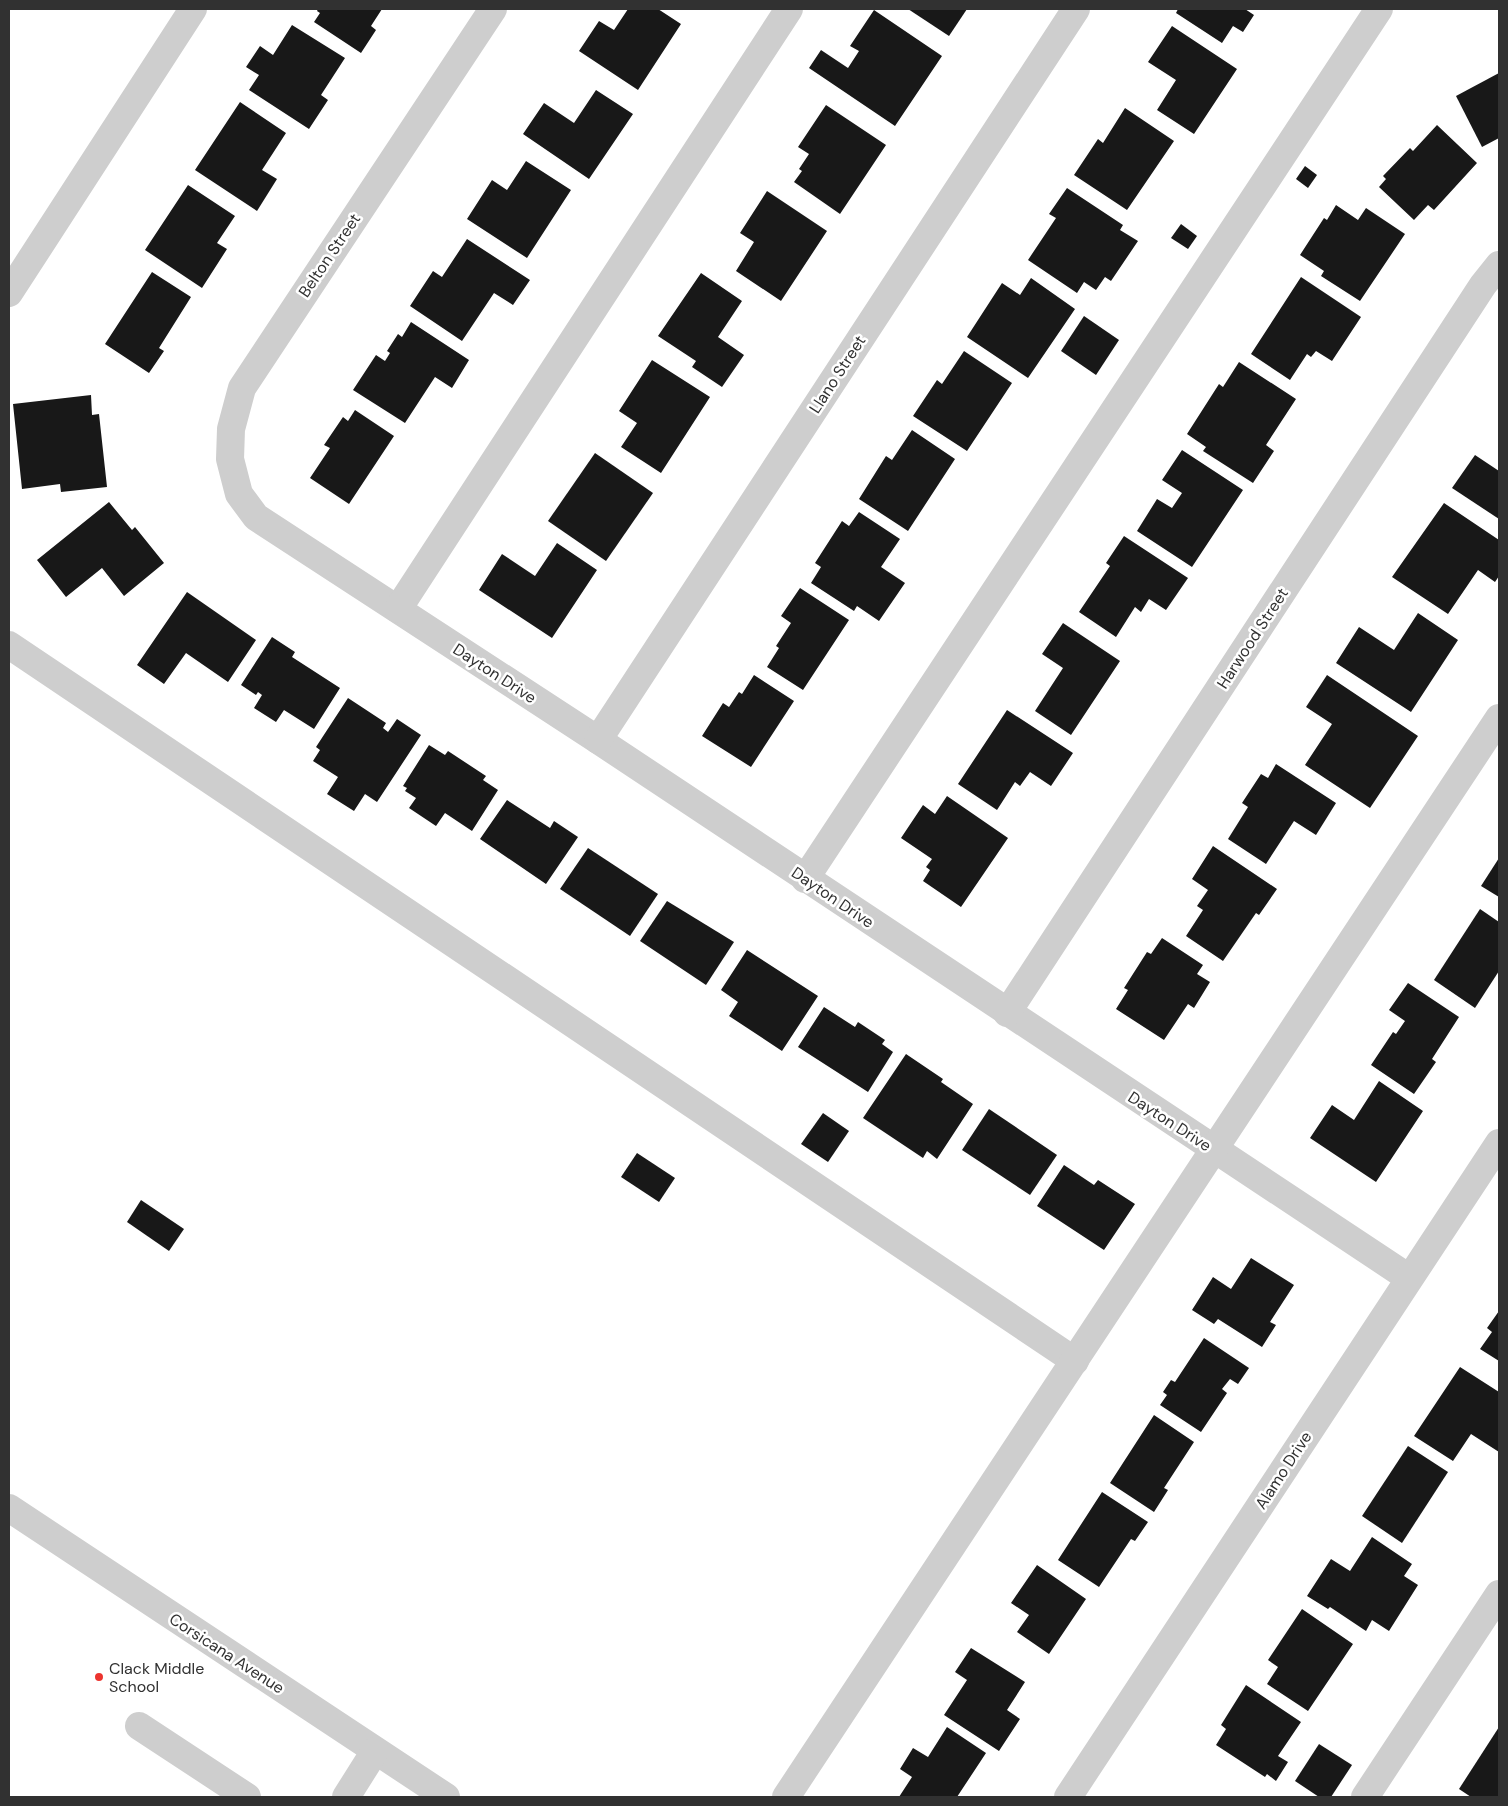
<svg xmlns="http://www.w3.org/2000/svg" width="1508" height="1806" viewBox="0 0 1508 1806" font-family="'DM Sans',sans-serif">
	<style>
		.building { fill: #181818 }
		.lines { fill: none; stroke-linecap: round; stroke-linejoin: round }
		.minor { stroke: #cecece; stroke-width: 28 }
		.poi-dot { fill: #ec342f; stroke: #fff; stroke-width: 2 }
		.labels { text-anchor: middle; stroke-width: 5; stroke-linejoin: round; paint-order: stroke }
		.street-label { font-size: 16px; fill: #313131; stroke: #fff }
		.poi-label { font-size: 16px; fill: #313131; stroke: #fff; text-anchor: start }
	</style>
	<rect width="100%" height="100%" fill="#fff"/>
	<g class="building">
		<path d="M318,9H382L371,26L376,30L361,53L314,22L320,13L317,11Z"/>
		<path d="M628,9H658L681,24L638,90L579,51L599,21L614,30Z"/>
		<path d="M908,9H967L949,36Z"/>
		<path d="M1178,9H1245L1254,15L1243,32L1233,26L1222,43L1176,13Z"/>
		<path d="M874,10L942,56L895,126L809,68L821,50L848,68L859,51L850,46Z"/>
		<path d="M292,25L345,58L321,95L328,100L309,129L249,90L259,75L246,67L260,46L273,55Z"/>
		<path d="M1172,26L1237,69L1194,134L1157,110L1176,80L1148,62Z"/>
		<path d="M1499,73V138L1482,147L1456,96Z"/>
		<path d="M596,90L633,114L589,179L523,134L544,103L574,123Z"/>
		<path d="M240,102L286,133L262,170L277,179L257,211L195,170Z"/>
		<path d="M826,105L886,145L840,214L794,182L802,171L799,169L809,154L798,147Z"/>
		<path d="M1125,108L1174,141L1127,210L1074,175L1098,139L1103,143Z"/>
		<path d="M1437,125L1477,163L1434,210L1428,205L1414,220L1379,187L1386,179L1383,176L1410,148L1413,151Z"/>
		<path d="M526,161L571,190L527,258L467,219L492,180L507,190Z"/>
		<path d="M1305,166L1317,175L1308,188L1296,179Z"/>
		<path d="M188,185L235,216L217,243L227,249L202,288L145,250Z"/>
		<path d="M1067,188L1123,225L1120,230L1138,241L1111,281L1105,277L1096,290L1084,282L1077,293L1028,260L1056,218L1049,214Z"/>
		<path d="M767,191L827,231L781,301L736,271L754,242L740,233Z"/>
		<path d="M1336,205L1358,220L1366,208L1405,234L1360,301L1321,276L1324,271L1300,255L1324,218L1327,220Z"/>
		<path d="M1181,224L1197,236L1188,249L1171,238Z"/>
		<path d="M467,239L530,280L513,305L494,293L462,341L410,306L433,271L442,277Z"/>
		<path d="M152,272L191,297L159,348L164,351L149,373L105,344Z"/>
		<path d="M701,273L742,301L718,337L744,355L722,387L692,367L696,361L658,336Z"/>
		<path d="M1301,277L1361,317L1332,361L1316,351L1311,357L1307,354L1290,380L1251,354Z"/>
		<path d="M1031,278L1075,309L1028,378L967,337L1002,283L1020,295Z"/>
		<path d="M1084,316L1119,340L1096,375L1061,351Z"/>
		<path d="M411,322L469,360L452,388L435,377L405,423L353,390L376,355L385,361L390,353L387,351L398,334L402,337Z"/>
		<path d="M964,351L1012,383L967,451L913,416L937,380L942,384Z"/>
		<path d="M652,360L710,397L661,473L621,447L637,423L619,411Z"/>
		<path d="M1239,362L1296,399L1266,445L1274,451L1253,483L1203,451L1206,447L1187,434L1219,384L1223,387Z"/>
		<path d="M91,395L92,415L99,414L107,487L61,492L60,484L22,489L13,404Z"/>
		<path d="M355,410L394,436L349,504L310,478L330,448L324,445L343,417L348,421Z"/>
		<path d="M912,430L955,459L908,531L859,499L886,456L892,460Z"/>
		<path d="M1182,450L1243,490L1192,567L1137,531L1157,499L1172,508L1182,493L1162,480Z"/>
		<path d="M595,453L653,493L606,561L548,521Z"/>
		<path d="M1475,455L1499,471V519L1452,488Z"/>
		<path d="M109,502L132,530L135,527L164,563L124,596L102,568L66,597L37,560Z"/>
		<path d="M1444,503L1499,540V576L1495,582L1478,570L1448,614L1392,577Z"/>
		<path d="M859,512L900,539L881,567L905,583L879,621L857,606L854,611L811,583L821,567L815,563L842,521L849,526Z"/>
		<path d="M1124,536L1188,578L1166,610L1149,599L1141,612L1135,607L1116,637L1079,612L1110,566L1106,563Z"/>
		<path d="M557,543L597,570L552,638L479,590L502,554L535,576Z"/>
		<path d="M800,588L849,620L803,690L767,667L779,648L776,646L791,623L781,616Z"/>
		<path d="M187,592L256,640L228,682L186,653L164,684L137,665Z"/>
		<path d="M1418,613L1458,640L1411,712L1336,663L1359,627L1394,650Z"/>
		<path d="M1063,623L1120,661L1071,735L1035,711L1063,668L1042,654Z"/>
		<path d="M272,637L295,652L292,657L340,688L314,729L284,710L276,722L254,708L262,695L258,692L256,695L241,685Z"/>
		<path d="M754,675L794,701L751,767L702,736L723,703L729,707L739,692L742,694Z"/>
		<path d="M1327,675L1418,736L1370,808L1305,765L1332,724L1306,707Z"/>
		<path d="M348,698L386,723L383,728L388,732L397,719L421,735L377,802L365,794L354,811L327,794L338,777L313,761L320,750L316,747Z"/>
		<path d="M1007,710L1073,753L1051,786L1030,772L1020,786L1015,782L997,810L958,784Z"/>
		<path d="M429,745L445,755L448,751L486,776L483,780L498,790L472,831L445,813L436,826L409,808L416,798L405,791L407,788L403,786Z"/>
		<path d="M1276,764L1336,803L1316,835L1294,821L1266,864L1228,839L1248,807L1242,803L1261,774L1268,778Z"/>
		<path d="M947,796L1008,838L961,907L923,881L930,870L926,867L932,859L901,838L923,805L935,814Z"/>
		<path d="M507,800L550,828L554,821L578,837L546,884L480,839Z"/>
		<path d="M1213,846L1277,889L1259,915L1256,913L1223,961L1186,936L1203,910L1197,906L1208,890L1192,879Z"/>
		<path d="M588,848L658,894L630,936L560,889Z"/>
		<path d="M1499,858V897L1481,886Z"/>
		<path d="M667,901L734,942L706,985L640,941Z"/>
		<path d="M1480,909L1499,922V971L1475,1008L1434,980Z"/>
		<path d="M1162,938L1203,965L1197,974L1210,982L1194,1008L1188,1004L1164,1040L1116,1009L1128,990L1124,988L1147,952L1151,954Z"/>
		<path d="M747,950L818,996L782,1051L729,1016L738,1002L721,990Z"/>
		<path d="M1408,983L1459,1017L1432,1059L1436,1062L1414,1094L1371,1065L1393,1032L1396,1034L1405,1021L1389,1010Z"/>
		<path d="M824,1007L855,1027L858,1022L885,1040L882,1044L893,1052L868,1092L798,1047Z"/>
		<path d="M906,1054L943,1079L941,1082L973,1104L937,1159L927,1151L923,1158L863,1118Z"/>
		<path d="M1379,1081L1423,1111L1376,1182L1310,1138L1332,1105L1354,1120Z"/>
		<path d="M989,1109L1057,1155L1030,1195L962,1150Z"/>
		<path d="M823,1113L849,1131L828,1162L801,1144Z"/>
		<path d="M637,1153L675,1178L659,1202L621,1177Z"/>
		<path d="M1064,1165L1094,1185L1098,1180L1135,1204L1104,1250L1037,1206Z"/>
		<path d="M141,1200L184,1229L169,1251L127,1222Z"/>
		<path d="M1251,1258L1294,1285L1270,1322L1276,1325L1262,1347L1218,1319L1214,1324L1192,1310L1213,1277L1231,1289Z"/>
		<path d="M1499,1311V1361L1480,1349L1492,1332L1487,1328Z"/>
		<path d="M1204,1338L1249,1368L1238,1384L1230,1379L1222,1389L1227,1393L1201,1432L1160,1405L1167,1395L1163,1392L1171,1380L1175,1382Z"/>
		<path d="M1460,1367L1499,1392V1452L1471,1434L1453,1461L1414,1436Z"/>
		<path d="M1154,1415L1194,1442L1164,1488L1168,1490L1154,1512L1110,1483Z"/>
		<path d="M1408,1446L1448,1472L1402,1543L1362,1516Z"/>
		<path d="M1102,1492L1148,1522L1135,1541L1131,1539L1099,1587L1058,1560Z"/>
		<path d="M1372,1537L1412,1564L1404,1576L1418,1585L1389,1631L1372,1620L1366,1631L1330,1607L1328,1609L1307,1596L1331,1559L1350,1571Z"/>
		<path d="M1037,1565L1086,1599L1049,1654L1017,1632L1029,1615L1011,1603Z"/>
		<path d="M1302,1609L1353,1644L1308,1711L1267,1684L1278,1667L1268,1660Z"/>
		<path d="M971,1648L1025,1682L1007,1710L1020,1719L999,1751L944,1715L967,1680L955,1672Z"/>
		<path d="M1246,1685L1301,1722L1278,1756L1288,1762L1276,1781L1267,1774L1265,1777L1216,1745L1226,1729L1221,1725Z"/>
		<path d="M947,1727L986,1753L957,1797H899L912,1777L900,1769L913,1748L928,1757Z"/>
		<path d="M1499,1727V1797H1471L1459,1789Z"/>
		<path d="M1319,1744L1352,1765L1331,1797H1319L1295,1781Z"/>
	</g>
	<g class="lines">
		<g class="minor">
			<path d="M493,9L242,388L231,429L230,459L239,494L256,517L598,740L1409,1278"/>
			<path d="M9,293L193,9"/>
			<path d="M398,609L789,9"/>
			<path d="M9,645L1075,1361"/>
			<path d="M598,740L1076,9"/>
			<path d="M805,879L1379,9"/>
			<path d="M1007,1013L1483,285L1499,265"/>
			<path d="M9,1508L446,1797"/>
			<path d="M139,1726L247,1797"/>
			<path d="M346,1797L375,1751"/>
			<path d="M786,1797L1499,718"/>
			<path d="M1068,1797L1499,1143"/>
			<path d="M1365,1797L1499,1594"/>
		</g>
	</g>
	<circle class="poi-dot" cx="99" cy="1677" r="5"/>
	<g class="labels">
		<g class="street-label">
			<text transform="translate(329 255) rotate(-56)" y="6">Belton Street</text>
			<text transform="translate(837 374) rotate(-57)" y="6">Llano Street</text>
			<text transform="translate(1252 638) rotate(-57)" y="6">Harwood Street</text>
			<text transform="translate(495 673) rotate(33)" y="6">Dayton Drive</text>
			<text transform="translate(833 897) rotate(34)" y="6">Dayton Drive</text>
			<text transform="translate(1170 1121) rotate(33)" y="6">Dayton Drive</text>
			<text transform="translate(1283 1470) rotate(-57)" y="6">Alamo Drive</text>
			<text transform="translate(227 1653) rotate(33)" y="6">Corsicana Avenue</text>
		</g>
		<g class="poi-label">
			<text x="109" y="1674">Clack Middle<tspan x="109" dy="18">School</tspan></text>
		</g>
	</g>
	<rect width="1508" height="1806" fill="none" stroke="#313131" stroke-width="20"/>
</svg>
